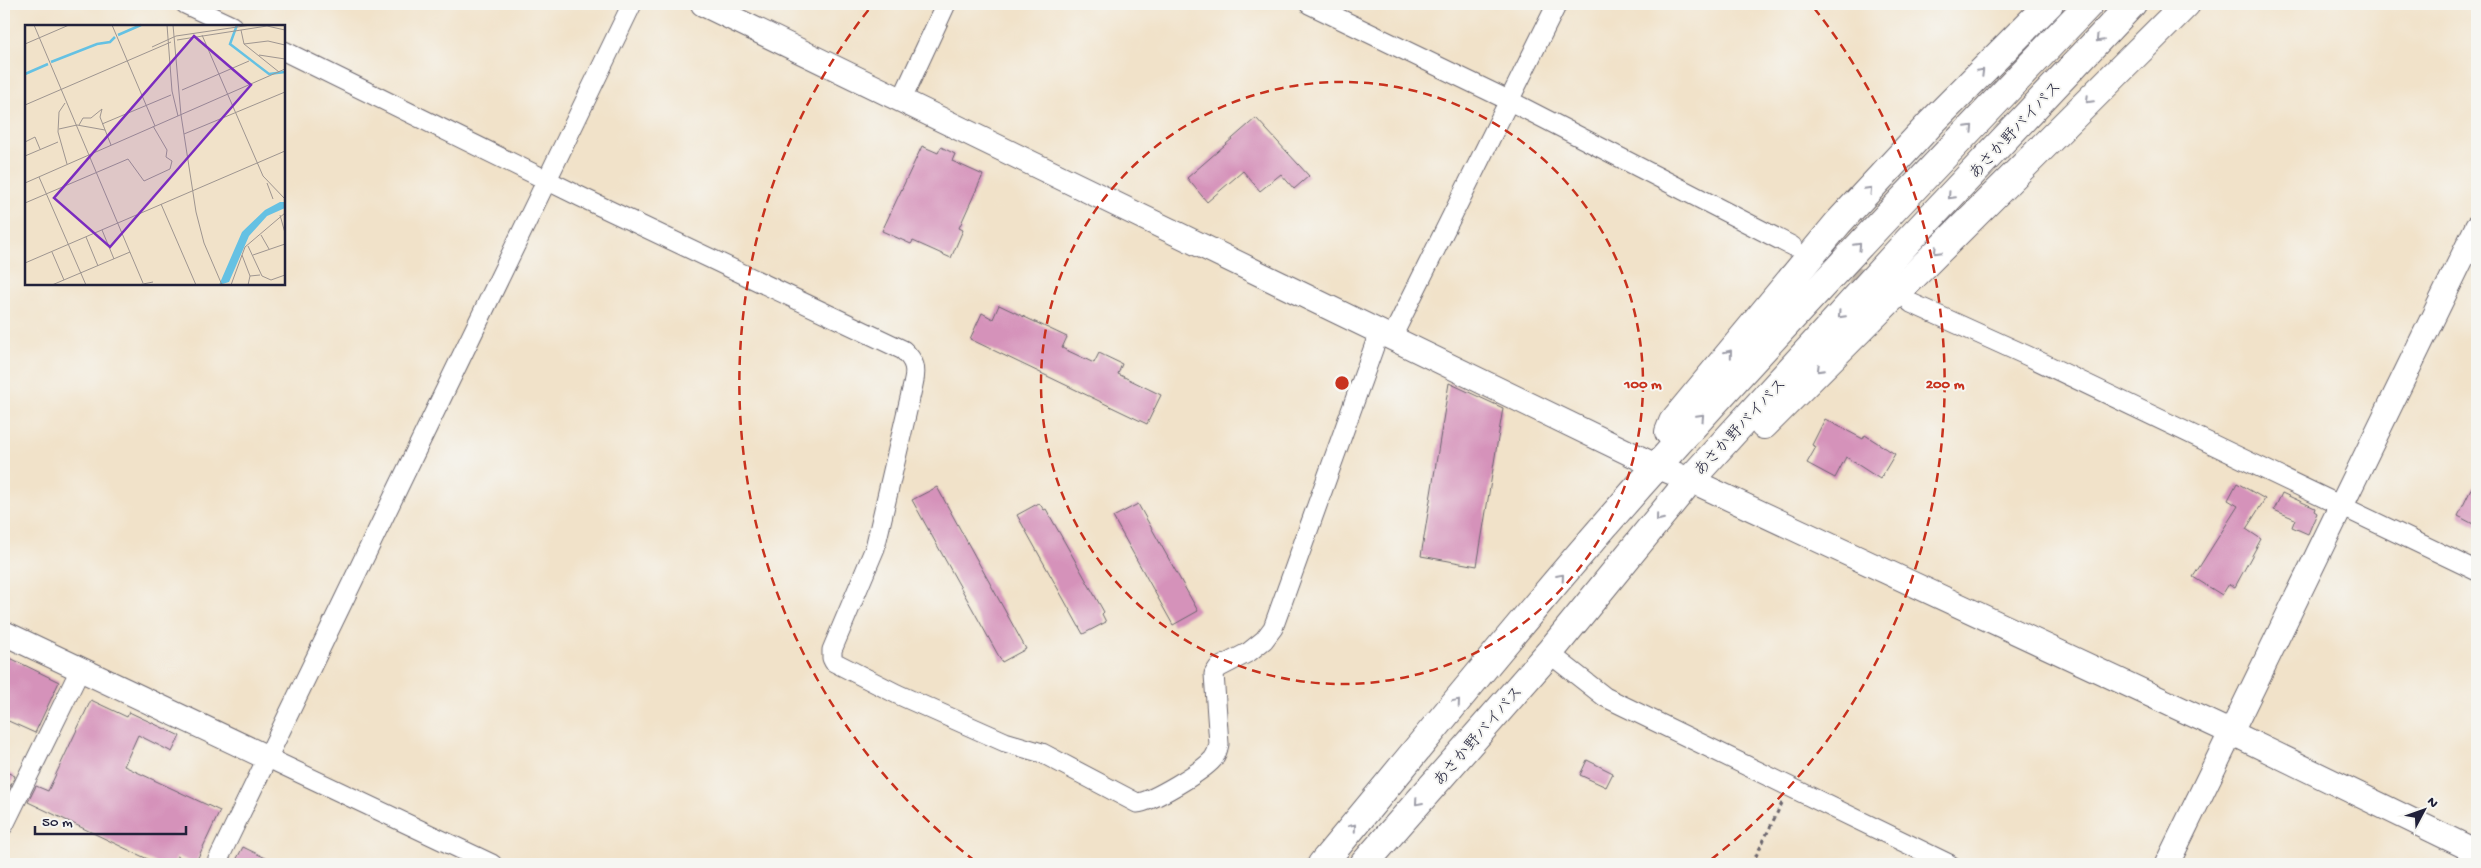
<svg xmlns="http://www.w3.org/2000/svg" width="2481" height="868" viewBox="0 0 2481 868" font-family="'Gochi Hand','Klee One',sans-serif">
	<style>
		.building { fill: #d592ba }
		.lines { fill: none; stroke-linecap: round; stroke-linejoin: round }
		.minor-tunnel { stroke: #c8bcad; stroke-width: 19; stroke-dasharray: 19 9; stroke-linecap: butt }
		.minor-casing { stroke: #6a656d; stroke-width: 21 }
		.tertiary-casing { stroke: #6a656d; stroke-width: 26 }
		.trunk-casing { stroke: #6a656d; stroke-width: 30 }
		.path { stroke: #6a656d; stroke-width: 3; stroke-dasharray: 4 4; stroke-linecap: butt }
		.minor { stroke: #fff; stroke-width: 19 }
		.tertiary { stroke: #fff; stroke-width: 24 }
		.trunk { stroke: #fff; stroke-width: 28 }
		.oneway { stroke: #9c9ca7 }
		.ring { fill: none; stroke: #c8321e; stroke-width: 2.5; stroke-dasharray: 9 6 }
		.labels { text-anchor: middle; stroke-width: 4; stroke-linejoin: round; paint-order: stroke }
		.street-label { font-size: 16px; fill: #22223b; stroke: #f6f6f2 }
		.inset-river { fill: none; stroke: #65c1e3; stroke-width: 2.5 }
		.inset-road { fill: none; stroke: #9e9590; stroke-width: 1 }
		.view { fill: #7b2cbf; fill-opacity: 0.15; stroke: #7b2cbf; stroke-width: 2.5 }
		.inset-edge { fill: none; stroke: #22223b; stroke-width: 2.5 }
		.centre { fill: #c8321e; stroke: #f6f6f2; stroke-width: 2.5 }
		.ring-label { font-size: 15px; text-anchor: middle; font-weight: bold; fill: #c8321e; stroke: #f6f6f2; stroke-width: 4; stroke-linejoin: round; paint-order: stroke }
	</style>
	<rect width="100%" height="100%" fill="#f6f6f2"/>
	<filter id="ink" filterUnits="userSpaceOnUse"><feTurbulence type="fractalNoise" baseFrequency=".02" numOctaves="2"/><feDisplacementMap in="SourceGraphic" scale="10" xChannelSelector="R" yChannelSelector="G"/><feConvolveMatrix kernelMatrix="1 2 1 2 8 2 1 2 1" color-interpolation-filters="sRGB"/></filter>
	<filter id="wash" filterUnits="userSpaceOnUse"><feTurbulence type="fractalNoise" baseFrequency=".0096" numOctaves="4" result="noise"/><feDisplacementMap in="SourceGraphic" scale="20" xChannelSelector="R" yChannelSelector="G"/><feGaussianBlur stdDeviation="1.12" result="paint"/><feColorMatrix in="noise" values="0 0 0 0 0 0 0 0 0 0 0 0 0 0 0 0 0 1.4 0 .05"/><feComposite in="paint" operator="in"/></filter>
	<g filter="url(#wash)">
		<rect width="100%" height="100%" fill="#f1e2c9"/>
		<g id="blocks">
			<g class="building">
				<path d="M1256,118L1309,176L1294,189L1281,174L1260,191L1243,171L1207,202L1187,178Z"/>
				<path d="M922,146L938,153L941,147L955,154L952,161L983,175L959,228L963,230L951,258L913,241L911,244L882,231Z"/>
				<path d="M999,305L1067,337L1062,348L1094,363L1099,353L1122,364L1118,374L1161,395L1147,424L970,339L982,313L993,319Z"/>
				<path d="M1449,383L1503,408L1477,566L1421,556Z"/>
				<path d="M1825,419L1863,439L1865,435L1895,454L1880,479L1846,457L1835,478L1807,463L1816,447L1812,445Z"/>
				<path d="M2477,477V526L2458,516Z"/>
				<path d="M2237,483L2265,499L2246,529L2261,539L2235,587L2229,584L2222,595L2193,577L2238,506L2228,500Z"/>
				<path d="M937,487L1026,649L1002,662L912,500Z"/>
				<path d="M2282,493L2315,508L2314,511L2317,513L2308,534L2292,527L2295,519L2274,510Z"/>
				<path d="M1039,503L1044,510L1046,509L1104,612L1102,614L1106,622L1083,634L1017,515Z"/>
				<path d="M1138,504L1198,611L1173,625L1113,517Z"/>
				<path d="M4,655L59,682L35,733L4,719Z"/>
				<path d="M91,700L127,717L129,712L180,736L172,752L138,735L124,766L220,811L195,864L177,856L173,864H158L28,802L36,786L48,791Z"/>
				<path d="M1587,760L1613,773L1606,787L1580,775Z"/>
				<path d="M4,771L15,776L7,793L4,791Z"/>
				<path d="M243,847L278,864H234Z"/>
			</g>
		</g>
	</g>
	<g filter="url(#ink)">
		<use href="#blocks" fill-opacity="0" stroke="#6a656d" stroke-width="1"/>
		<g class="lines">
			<path class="minor-tunnel" d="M1801,251L1878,287"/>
			<g class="minor-casing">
				<g id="minor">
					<path d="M185,4L232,26"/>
					<path d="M1309,4L1510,101L1792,246"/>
					<path d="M284,51L581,197L903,350C915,361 917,369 913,385L875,548L832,650V658L834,662L897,694L1005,742L1042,753L1137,803C1152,802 1203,771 1213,759C1216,755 1218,749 1219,744L1214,674L1218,668L1249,652L1264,640L1273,628L1380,330"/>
					<path d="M902,99L946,4"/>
					<path d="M1911,303L2028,356L2477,571"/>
					<path d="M1392,337L1557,4"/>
					<path d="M1549,653L1605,697L1949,864"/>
					<path d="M268,758L492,864"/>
					<path d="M4,825L80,670"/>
					<path d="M216,864L632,4"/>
				</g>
			</g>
			<g class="tertiary-casing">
				<g id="tertiary">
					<path d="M703,4L1656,466L1690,480L2230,732L2477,852"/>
					<path d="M4,633L268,758"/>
					<path d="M2167,864L2477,227"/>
				</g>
			</g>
			<g class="trunk-casing">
				<g id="trunk">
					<path d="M1764,425L2186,4"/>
					<path d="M1669,432L1673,422L1838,223L1932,122L2049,4"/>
					<path d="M1322,864C1433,731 1542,594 1658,465C1798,308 1944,156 2089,4"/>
					<path d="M1364,864L1549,653L1690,480L1908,241L2132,4"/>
				</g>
			</g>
			<path class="path" d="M1752,864L1782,803"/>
			<use href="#minor" class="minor"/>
			<use href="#tertiary" class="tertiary"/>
			<use href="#trunk" class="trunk"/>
		</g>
		<defs><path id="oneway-chevron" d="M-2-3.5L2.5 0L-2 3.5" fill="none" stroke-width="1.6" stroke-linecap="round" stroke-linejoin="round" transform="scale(1.25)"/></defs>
		<g class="oneway">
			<use href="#oneway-chevron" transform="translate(2099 39) rotate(133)"/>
			<use href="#oneway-chevron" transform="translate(1981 72) rotate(-45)"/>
			<use href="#oneway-chevron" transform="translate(2089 100) rotate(135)"/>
			<use href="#oneway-chevron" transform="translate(1970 128) rotate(-46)"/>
			<use href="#oneway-chevron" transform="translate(1869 190) rotate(-47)"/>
			<use href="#oneway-chevron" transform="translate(1951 196) rotate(133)"/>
			<use href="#oneway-chevron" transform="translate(1858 246) rotate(-47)"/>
			<use href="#oneway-chevron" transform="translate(1937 251) rotate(135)"/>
			<use href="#oneway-chevron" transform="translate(1841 315) rotate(133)"/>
			<use href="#oneway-chevron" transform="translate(1729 353) rotate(-51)"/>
			<use href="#oneway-chevron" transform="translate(1820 369) rotate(135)"/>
			<use href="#oneway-chevron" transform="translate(1701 417) rotate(-47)"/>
			<use href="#oneway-chevron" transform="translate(1659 518) rotate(129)"/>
			<use href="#oneway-chevron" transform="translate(1561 577) rotate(-49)"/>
			<use href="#oneway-chevron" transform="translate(1457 702) rotate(-50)"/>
			<use href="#oneway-chevron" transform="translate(1418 802) rotate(131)"/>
			<use href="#oneway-chevron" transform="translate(1353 827) rotate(-50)"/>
		</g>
	</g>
	<g class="ring">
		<circle cx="1342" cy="383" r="301"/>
		<path d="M975 861A603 603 0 0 1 870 8M1814 8A603 603 0 0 1 1709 861"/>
	</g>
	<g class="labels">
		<g class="street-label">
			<text transform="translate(2014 129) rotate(-47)" y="6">あさか野バイパス</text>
			<text transform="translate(1739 426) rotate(-47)" y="6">あさか野バイパス</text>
			<text transform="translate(1477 735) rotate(-49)" y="6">あさか野バイパス</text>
		</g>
	</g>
	<g transform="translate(25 25)">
		<rect width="260" height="260" fill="#f1e2c9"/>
		<path d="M255,177H260V183L242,191L224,211L204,257L194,260L217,207L240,185Z" fill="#65c1e3"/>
		<path class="inset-river" d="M212,0L205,19L244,49L260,47M93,10L116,0M26,37L72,19L85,17L90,12M0,49L23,39"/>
		<path class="inset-road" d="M9,0L118,258M87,0L130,101M142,0L147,66L153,91M148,0L156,90L171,187L179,218L197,260M216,5L219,19L254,47M177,10L238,151L260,174M151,11L226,0M152,15L242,1L260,5M0,19L44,0M219,19L243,16L260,20M127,22L151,11M234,30L260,34M157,65L224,36M40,78L34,87L33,107L42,139M0,80L146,17M77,99L146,70M54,100L58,93H66L77,84L75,92L86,120M34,104L52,100L80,105M159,109L260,67M0,117L10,112L15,124M0,131L33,117M14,152L61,260M0,158L260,44M242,158L248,174M0,178L103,134L119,156L145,144L147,136L141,132L142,125L128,101M136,179L171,260M255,190L260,208M77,205L89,234M236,210L244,224M61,212L73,241M223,221L237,251L246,255L260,250M27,227L39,255M217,230L225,251M228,230L260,219M0,238L260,126M27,260L105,227M113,260L128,257M206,260L220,222L260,188M223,260L225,251L235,250"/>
		<path class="view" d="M169,11L226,60L85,222L29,173Z"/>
		<rect width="260" height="260" class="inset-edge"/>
	</g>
	<circle cx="1342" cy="383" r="8" class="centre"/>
	<g class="ring-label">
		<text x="1643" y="388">100 m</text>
		<text x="1945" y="388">200 m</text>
	</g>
	<rect width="2481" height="868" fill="none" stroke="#f6f6f2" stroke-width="20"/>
	<g transform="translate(2424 810) rotate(49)" stroke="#f6f6f2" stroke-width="4" paint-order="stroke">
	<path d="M0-4L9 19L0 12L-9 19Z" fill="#22223b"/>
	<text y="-8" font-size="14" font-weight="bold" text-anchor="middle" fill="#22223b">N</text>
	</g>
	<path d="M35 826v8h151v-8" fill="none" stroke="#22223b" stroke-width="2.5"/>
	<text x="42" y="826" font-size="15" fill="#22223b" stroke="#f6f6f2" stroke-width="4" paint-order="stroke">50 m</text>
</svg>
